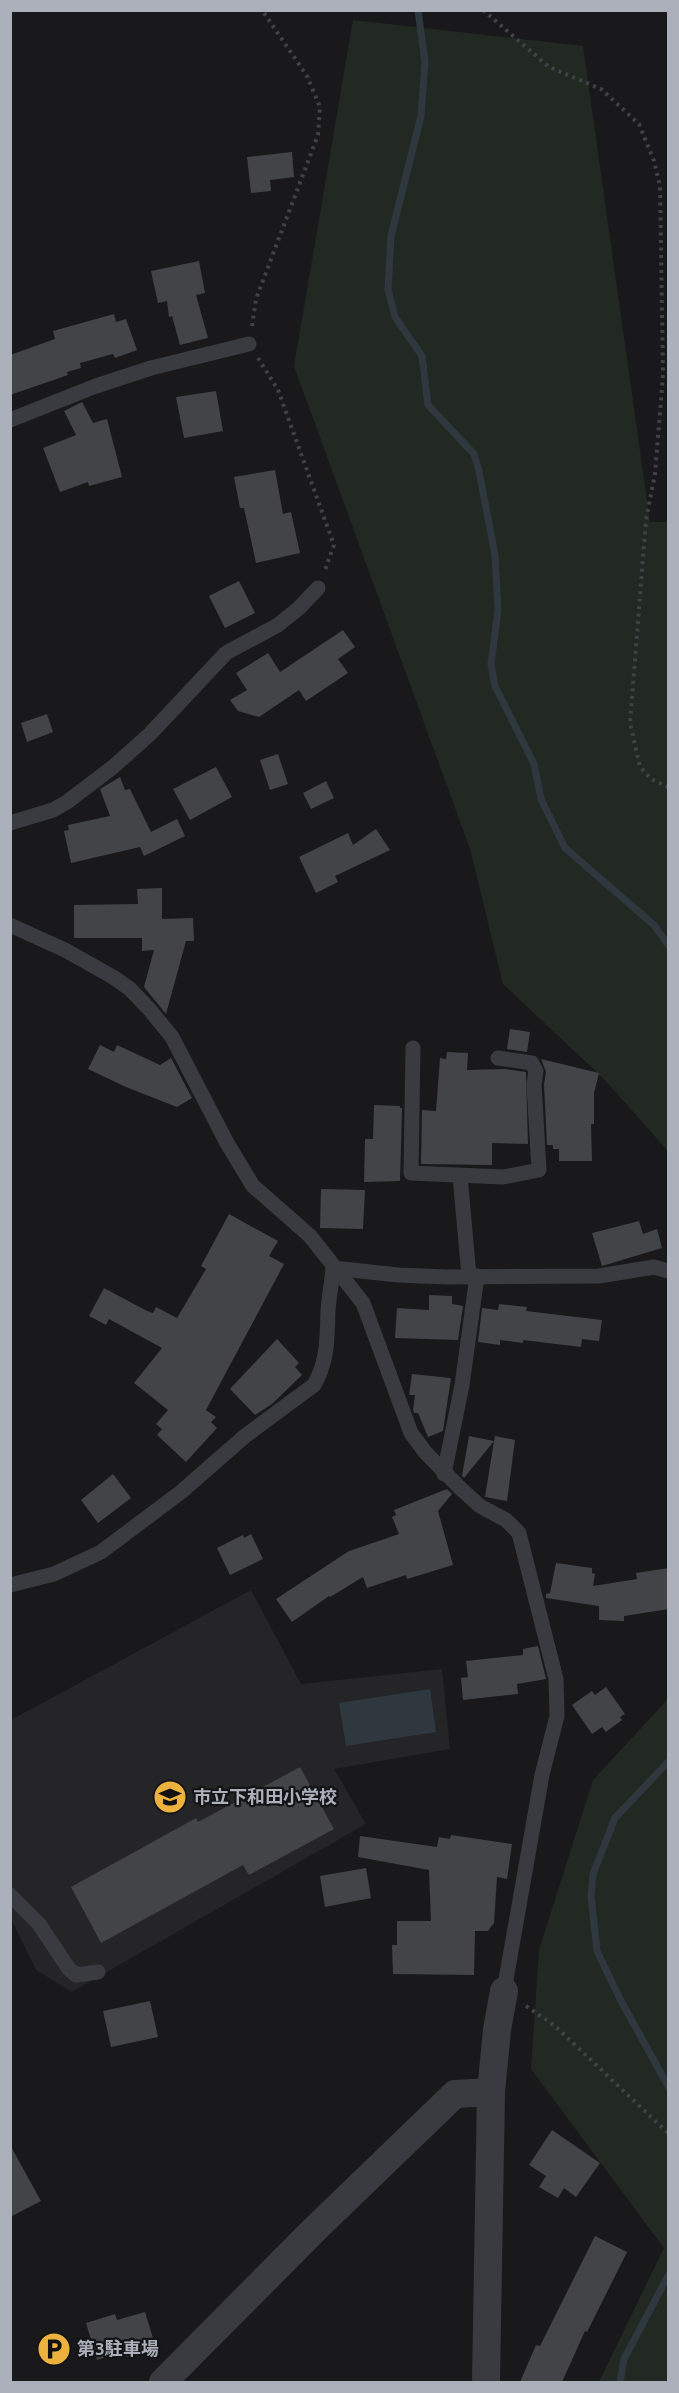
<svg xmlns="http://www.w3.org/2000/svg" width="679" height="2393" viewBox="0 0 679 2393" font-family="Cabin,'Noto Sans JP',sans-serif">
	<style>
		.built { fill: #252528 }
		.green { fill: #212922 }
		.water { fill: #2f383f }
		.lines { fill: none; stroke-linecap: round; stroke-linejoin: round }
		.stream { stroke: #2f383f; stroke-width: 7 }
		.building { fill: #434448 }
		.path { stroke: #404247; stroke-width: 4; stroke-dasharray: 3 4.5; stroke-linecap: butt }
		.lane { stroke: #3a3b40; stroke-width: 15 }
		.street { stroke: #3a3b40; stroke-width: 28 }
		.labels { text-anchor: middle; stroke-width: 4.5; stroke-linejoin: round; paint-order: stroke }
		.poi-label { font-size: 18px; font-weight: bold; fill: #abb0ba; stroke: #141416; text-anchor: start }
	</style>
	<rect width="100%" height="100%" fill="#19191b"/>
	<path class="built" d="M251,1590L301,1684L442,1669L450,1749L334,1769L366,1824L72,1992L36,1970L11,1919V1720Z"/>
	<g class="green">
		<path d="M353,20L583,46L650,522H668V1151L604,1079L503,984L470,849L294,366Z"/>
		<path d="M668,1699V2382H599L664,2248L531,2069L539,1950L593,1780Z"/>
	</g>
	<path class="water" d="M430,1689L436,1732L346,1746L339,1703Z"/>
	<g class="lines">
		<g class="stream">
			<path d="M418,10L425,62L421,116L391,236L388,289L395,317L422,356L428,405L474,454L479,471L495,555L498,610L491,664L495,686L534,764L541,799L565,848L654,925L668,945"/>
			<path d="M668,1762L615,1818L593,1874L591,1896L597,1951L620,1999L668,2086"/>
			<path d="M620,2382L624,2359L668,2276"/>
		</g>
	</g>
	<g class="building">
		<path d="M292,152L294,177L270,180L271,191L251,193L247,157Z"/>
		<path d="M199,261L205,293L196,295L208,338L180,345L172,316L169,317L167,301L158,303L151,271Z"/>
		<path d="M114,314L116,322L126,319L137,350L115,358L113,354L80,363L81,368L67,372L68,375L10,395V355L55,339L53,331Z"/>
		<path d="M216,391L223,431L184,438L176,397Z"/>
		<path d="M82,402L93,423L107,419L122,477L89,486L88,482L60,492L43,448L76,435L64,411Z"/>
		<path d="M275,470L283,514L291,512L300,553L256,563L244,508H240L234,477Z"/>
		<path d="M239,581L255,613L225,628L209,596Z"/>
		<path d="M343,630L355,647L338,659L348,673L306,701L299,690L259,717L238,711L230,700L247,690L236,673L268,653L280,672Z"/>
		<path d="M47,714L53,732L27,742L21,723Z"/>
		<path d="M278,754L288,784L270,790L260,760Z"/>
		<path d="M216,767L232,797L190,820L173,789Z"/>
		<path d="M120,777L125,790L130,789L151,832L177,819L185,836L144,856L140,847L71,863L64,831L69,830L68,825L110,816L100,789Z"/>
		<path d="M326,781L334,798L311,809L303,793Z"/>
		<path d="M376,829L390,850L335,876L338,882L316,893L299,857L348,833L353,845Z"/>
		<path d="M162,888V919L193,918L194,941H186L166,1014L144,987L154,950L142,951V938H74V905L138,904L137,889Z"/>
		<path d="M510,1029L530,1032L527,1052L507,1049Z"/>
		<path d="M100,1045L114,1052L117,1045L160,1065L171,1058L192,1098L177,1107L126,1087L88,1069Z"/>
		<path d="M447,1052L468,1053L467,1070L505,1069L526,1072L528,1144L492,1143V1165L421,1164L422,1110L436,1111L440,1058L446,1059Z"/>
		<path d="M541,1059L599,1073L594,1093V1124H591L592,1161H559V1149H553V1145H547L544,1084L546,1072Z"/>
		<path d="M374,1105L400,1106V1108H402L400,1181L364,1182L365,1139H373Z"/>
		<path d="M321,1189L365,1190L363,1229L320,1228Z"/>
		<path d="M229,1214L278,1241L269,1256L284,1264L206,1410L216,1417L211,1422L217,1428L186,1462L157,1435L162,1429L156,1424L168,1410L134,1383L162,1348L109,1319L106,1325L89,1316L104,1288L147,1311L153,1313L156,1307L177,1318L206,1269L201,1266Z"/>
		<path d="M639,1221L643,1234L657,1229L662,1248L602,1266L592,1233Z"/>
		<path d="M429,1295L452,1296V1304L463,1306L458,1340L395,1338L397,1308L429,1310Z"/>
		<path d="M499,1304L527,1307L526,1311L602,1320L599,1341L582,1339L581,1347L523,1340V1343L500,1340V1345L478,1342L482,1308L498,1310Z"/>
		<path d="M277,1339L299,1363L295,1367L302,1375L272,1404L255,1415L230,1389Z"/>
		<path d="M412,1374L451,1378L443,1431L428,1437L418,1413H414L413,1410L415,1395H409Z"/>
		<path d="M469,1436L494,1441L495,1436L515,1440L507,1501L485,1497L494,1441L464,1478L462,1476Z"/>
		<path d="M113,1474L131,1498L98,1523L81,1500Z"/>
		<path d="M447,1489L452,1494L438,1511L453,1565L407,1579L406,1575L367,1588L363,1577L330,1597L329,1596L292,1622L276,1599L349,1551L399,1534L392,1517L396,1515L394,1510Z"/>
		<path d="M251,1534L263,1559L230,1575L217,1548L243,1535L244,1538Z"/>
		<path d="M556,1563L592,1568V1573L595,1574L593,1586L637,1579L636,1573L669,1568V1609L624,1616V1621L599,1620V1606L546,1598V1594L550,1593Z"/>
		<path d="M538,1646L546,1679L517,1684L518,1694L463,1700L461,1678L468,1677L466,1661L523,1655V1649Z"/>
		<path d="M606,1687L625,1714L620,1717L622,1720L606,1732L602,1727L592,1734L572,1705L592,1691L595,1695Z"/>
		<path d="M300,1767L334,1829L249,1875L243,1865L101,1943L71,1887L196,1818L198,1822Z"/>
		<path d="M451,1835L512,1844L507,1879L497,1877L494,1923L488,1931H475L474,1975L393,1974L392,1945H397V1921H431L429,1870L358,1857L360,1836L437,1847L439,1837L450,1839Z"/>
		<path d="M366,1868L371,1898L325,1907L320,1876Z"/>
		<path d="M150,2001L158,2037L111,2047L103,2011Z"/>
		<path d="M552,2130L600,2163L576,2197L564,2188L558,2198L539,2187L546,2176L529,2165Z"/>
		<path d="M10,2145L41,2201L10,2217Z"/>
		<path d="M595,2236L627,2252L587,2332L585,2331L562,2382H520L536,2345L540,2346Z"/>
		<path d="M145,2312L156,2348L126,2357L124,2351L97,2360L86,2323L115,2314L117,2320Z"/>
	</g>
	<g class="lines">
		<g class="path">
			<path d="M483,10L549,67L601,89L639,124L654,161L660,186L663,375L655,474L646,520L630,723L640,767L651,779L668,787"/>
			<path d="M252,326L256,299L318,135L320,107L307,76L262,10"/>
			<path d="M258,358L278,390L334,545L325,570"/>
			<path d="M526,2006L555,2026L668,2133"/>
		</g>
		<g class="lane">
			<path d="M10,420L96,386L151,368L249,344"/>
			<path d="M10,823L53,810L67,802L113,767L150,734L226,653L278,625L299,608L318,588"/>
			<path d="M10,925L65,950L113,977L130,989L150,1010L172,1037L227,1143L253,1186L310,1236L363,1303L411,1433L425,1452L461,1489L480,1506L506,1520L519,1533L556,1679L557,1716L542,1775L504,1991"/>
			<path d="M413,1048L411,1173L503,1177L539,1170L534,1084L536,1071L532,1063L498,1058"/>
			<path d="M460,1176L469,1276"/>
			<path d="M333,1268L398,1275L447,1277L599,1276L654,1267L668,1271"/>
			<path d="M444,1474L462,1385L477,1276"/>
			<path d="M10,1585L54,1574L101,1552L181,1492L245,1436L314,1385C328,1361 327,1337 328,1311C329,1296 332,1282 333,1268"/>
			<path d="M10,1895L39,1924L69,1969L76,1975L98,1972"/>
		</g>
		<g class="street">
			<path d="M163,2382L316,2228L455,2094L491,2092"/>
			<path d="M486,2382L491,2092L497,2030L504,1991"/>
		</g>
	</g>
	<defs>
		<g id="school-disc" transform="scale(1.725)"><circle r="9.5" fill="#edb23e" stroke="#141416"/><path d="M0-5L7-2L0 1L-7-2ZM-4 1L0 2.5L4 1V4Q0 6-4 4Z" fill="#111"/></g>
		<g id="parking-disc" transform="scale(1.725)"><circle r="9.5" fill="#edb23e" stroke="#141416"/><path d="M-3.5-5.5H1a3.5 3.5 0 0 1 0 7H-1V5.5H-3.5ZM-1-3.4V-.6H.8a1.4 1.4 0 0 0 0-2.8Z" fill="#111"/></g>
	</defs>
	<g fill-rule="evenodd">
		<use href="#school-disc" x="170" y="1797"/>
		<use href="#parking-disc" x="54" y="2349"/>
	</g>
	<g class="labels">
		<g class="poi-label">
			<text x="193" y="1803">市立下和田小学校</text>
			<text x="77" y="2355">第3駐車場</text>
		</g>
	</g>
	<rect width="679" height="2393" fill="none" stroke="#abb0ba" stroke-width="24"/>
</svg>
